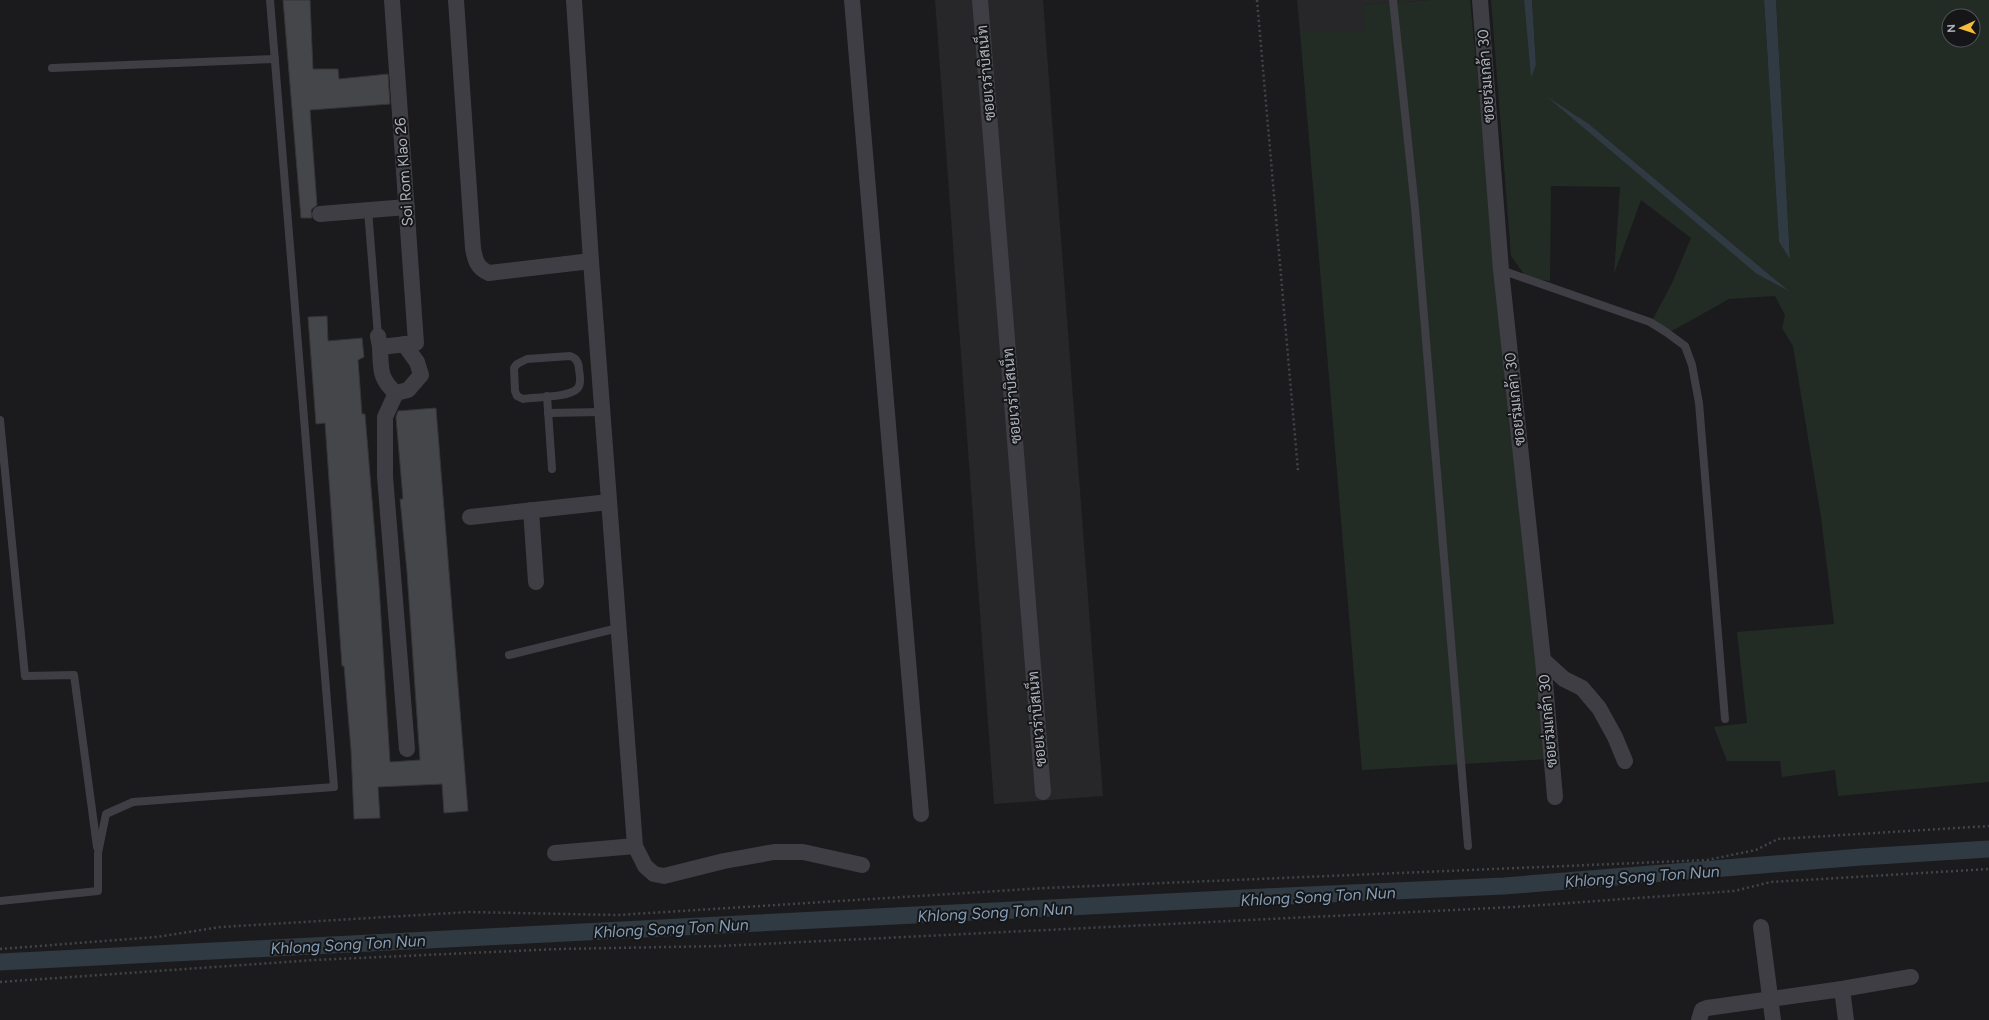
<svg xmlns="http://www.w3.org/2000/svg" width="1989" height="1020" viewBox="0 0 1989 1020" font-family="Figtree,Sarabun,sans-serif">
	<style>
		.built { fill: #27272a }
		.green { fill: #222c24; fill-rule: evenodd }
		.water { fill: #303a42 }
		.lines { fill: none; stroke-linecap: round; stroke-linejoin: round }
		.canal { stroke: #303a42; stroke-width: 17 }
		.building { fill: #45464a; stroke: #353539 }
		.path { stroke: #424449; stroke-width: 2.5; stroke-dasharray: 2 3; stroke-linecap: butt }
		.service { stroke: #3e3e44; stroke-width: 8 }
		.minor { stroke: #3e3e44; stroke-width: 16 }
		.labels { text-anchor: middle; stroke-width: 4; stroke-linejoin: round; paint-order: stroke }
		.street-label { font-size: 15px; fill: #adb2bd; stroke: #161618 }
		.water-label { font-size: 16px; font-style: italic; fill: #849eb8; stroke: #161618 }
	</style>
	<rect width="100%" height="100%" fill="#1b1b1d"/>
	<g class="built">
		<path d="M935,0H1043L1103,796L994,804Z"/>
		<path d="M1297,0H1431L1364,5L1366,32H1300Z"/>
	</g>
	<g class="green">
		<path d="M1431,0H1470L1534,644L1549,759L1362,770L1300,32H1365L1363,5Z"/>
		<path d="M1491,0H1524L1531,77L1536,65L1532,0H1764L1779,242L1790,258L1776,0H1989V782L1838,796L1835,770L1782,777L1780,761H1727L1714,727L1747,723L1737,632L1834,624L1821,517L1793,346L1782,328L1785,315L1775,296L1729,299L1672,331L1652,321L1673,281L1691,238L1641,200L1614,274L1620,187L1551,186L1550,281L1527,278L1511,256ZM1949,16H1973V40H1949ZM1550,99L1589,124L1787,289Z"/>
	</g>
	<g class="water">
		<path d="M1524,0H1532L1536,65L1531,78Z"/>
		<path d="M1764,0H1776L1790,259L1779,242Z"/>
		<path d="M1546,96L1589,124L1789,291L1757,274Z"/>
	</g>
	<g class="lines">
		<path class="canal" d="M0,962L1264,897L1504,886L1861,857L1989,849"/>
	</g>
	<g class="building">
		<path d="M283,0H310L313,69H338L339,79L388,74L390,104L310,110L317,205L311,210L312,218H301Z"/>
		<path d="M327,316L328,341L362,338L364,357L358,360L362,414H365L379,585L390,762L420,760L407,572L400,499H403L396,417L398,411L436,408L468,811L444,813L442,784L378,787L380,818L354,819L351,750L344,666H342L325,423L316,424L308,317Z"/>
	</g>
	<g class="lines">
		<g class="path">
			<path d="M1257,0L1298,471"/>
			<path d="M0,949L156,937L221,927L469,912L618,915L1045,888L1707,860L1756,850L1778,839L1989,826"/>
			<path d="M0,982L314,960L559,949L721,946L1514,907L1734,891L1771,882L1989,869"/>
		</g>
		<g class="service">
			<path d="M1393,0L1415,208L1468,846"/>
			<path d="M52,68L275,59"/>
			<path d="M368,210L378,336"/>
			<path d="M1501,270L1650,322L1666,332L1685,346L1692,365L1699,403L1725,719"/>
			<path d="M570,356C577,358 579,363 579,370C580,375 581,381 579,386C575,398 535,397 523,399L517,396L515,391L514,368L517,364L527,359Z"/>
			<path d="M547,396L552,469"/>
			<path d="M548,413L602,412"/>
			<path d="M0,420L25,676L74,675L97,847"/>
			<path d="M509,655L618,628"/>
			<path d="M0,901L98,891V853L106,814L133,802L334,787L270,0"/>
		</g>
		<g class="minor">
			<path d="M456,0L473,248C475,260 477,268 489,273L591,261"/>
			<path d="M574,0L591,261L635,846L645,866L654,874L664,876L724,861L774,852H803L862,865"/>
			<path d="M852,0L921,814"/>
			<path d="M980,0L1043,792"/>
			<path d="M1480,0L1501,270L1543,660L1555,797"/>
			<path d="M320,214L407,207"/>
			<path d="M378,336L380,347L416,343L392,0"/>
			<path d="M380,347C381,368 379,379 396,393L408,390L421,375L417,362L404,344"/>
			<path d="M396,393L385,417V476L407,749"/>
			<path d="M531,510L536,582"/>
			<path d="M470,517L609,502"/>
			<path d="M1543,660L1564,679L1582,688L1599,708L1615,737L1625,761"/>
			<path d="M555,853L635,846"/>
			<path d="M1761,927L1773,1020"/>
			<path d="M1842,989L1846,1020"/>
			<path d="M1699,1020L1702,1010L1707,1008L1842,989L1911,977"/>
		</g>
	</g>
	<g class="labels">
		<g class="street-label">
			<text transform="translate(986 73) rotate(-95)" y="5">ซอยเวร่าบิสเน็ท</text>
			<text transform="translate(1486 76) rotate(-94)" y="5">ซอยร่มเกล้า 30</text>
			<text transform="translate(404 172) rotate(-94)" y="5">Soi Rom Klao 26</text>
			<text transform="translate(1012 396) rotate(-95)" y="5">ซอยเวร่าบิสเน็ท</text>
			<text transform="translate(1515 399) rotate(-96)" y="5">ซอยร่มเกล้า 30</text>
			<text transform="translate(1037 719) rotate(-95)" y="5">ซอยเวร่าบิสเน็ท</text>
			<text transform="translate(1548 721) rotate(-95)" y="5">ซอยร่มเกล้า 30</text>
		</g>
		<g class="water-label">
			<text transform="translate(1642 876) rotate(-4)" y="6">Khlong Song Ton Nun</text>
			<text transform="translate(1318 896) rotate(-3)" y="6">Khlong Song Ton Nun</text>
			<text transform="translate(995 912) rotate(-3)" y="6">Khlong Song Ton Nun</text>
			<text transform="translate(671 928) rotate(-3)" y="6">Khlong Song Ton Nun</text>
			<text transform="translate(348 944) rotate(-3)" y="6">Khlong Song Ton Nun</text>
		</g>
	</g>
	<g transform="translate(1961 28) rotate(267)"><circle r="19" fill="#161618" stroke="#52545a"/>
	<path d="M0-3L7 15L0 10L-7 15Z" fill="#f6bc3a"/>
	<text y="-6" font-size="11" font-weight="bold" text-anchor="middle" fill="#adb2bd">N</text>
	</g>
</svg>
